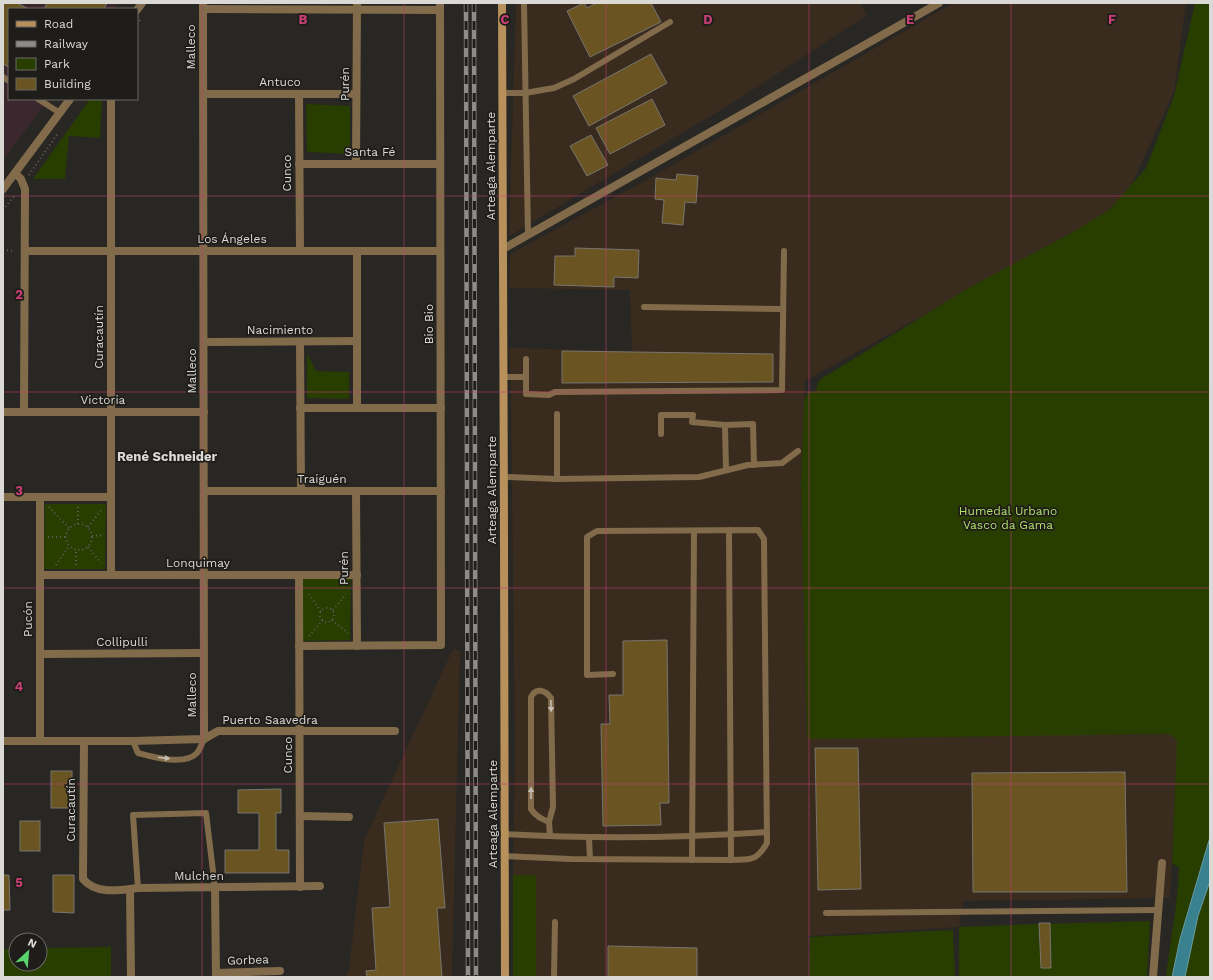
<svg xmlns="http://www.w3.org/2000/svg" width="1213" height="980" viewBox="0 0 1213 980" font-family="'Work Sans',sans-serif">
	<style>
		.commercial { fill: #3b282e }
		.industrial { fill: #3a2b1f }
		.green { fill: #283d00 }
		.water { fill: #39818e; stroke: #699ba4 }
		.building { fill: #6a5421; stroke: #777570 }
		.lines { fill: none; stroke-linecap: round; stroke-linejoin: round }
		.path { stroke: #5f5e5b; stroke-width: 2; stroke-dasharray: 1 3; stroke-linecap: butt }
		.service { stroke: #826b4a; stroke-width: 6 }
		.minor { stroke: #826b4a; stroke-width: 8 }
		.tertiary { stroke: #826b4a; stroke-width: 8 }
		.secondary { stroke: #b7905b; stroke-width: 8 }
		.rail-casing { stroke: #8d8c88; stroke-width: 4.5 }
		.rail { stroke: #1f1d19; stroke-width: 3; stroke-dasharray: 9; stroke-linecap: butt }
		.oneway { fill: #c4beb3 }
		.grid { fill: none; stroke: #c73f74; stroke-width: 1; stroke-opacity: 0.55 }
		.labels { text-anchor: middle; stroke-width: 3.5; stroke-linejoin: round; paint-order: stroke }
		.street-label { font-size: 12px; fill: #dad9d6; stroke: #1f1d19 }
		.park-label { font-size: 12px; fill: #b0df6b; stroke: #1f1d19 }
		.neighbourhood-label { font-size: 13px; font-weight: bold; fill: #dad9d6; stroke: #1f1d19 }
		.grid-label { font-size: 13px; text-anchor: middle; font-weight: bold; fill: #c73f74; stroke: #1f1d19; stroke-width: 3.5; stroke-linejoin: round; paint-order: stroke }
	</style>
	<rect width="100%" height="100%" fill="#282723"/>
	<path class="commercial" d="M3,3H119L115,9H9V99H48L3,161Z"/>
	<g class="industrial">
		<path d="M516,3H860L867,15L734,102L509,236Z"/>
		<path d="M953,3H1186L1174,92L1132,184L1111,211L805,381L801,484L807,737L1178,731L1170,898L963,901L959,927L808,936V977H536V875H513L515,750L511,399L509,348L632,351L630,290L509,288L510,254L650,178Z"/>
		<path d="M453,649L460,650L452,977H345L349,969L364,840Z"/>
	</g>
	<g class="green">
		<path d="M1195,3H1210V977H1166C1170,940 1178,905 1179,868L1172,863L1177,741L1172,736L1167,734L809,739L808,737H807L801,484L804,400L808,392L816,391L818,383L821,379L970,287L1071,233L1109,210L1146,168L1174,96Z"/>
		<path d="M90,99H102L100,138L69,136L65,179H33Z"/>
		<path d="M306,104L350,106V154L307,152Z"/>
		<path d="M307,353L316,371L349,372V399L307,398Z"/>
		<path d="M45,504H106L105,569H44Z"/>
		<path d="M300,579H351L350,640L301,641Z"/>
		<rect x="513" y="875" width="23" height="102"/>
		<path d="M1150,921L1147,977H959V927L1039,924Z"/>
		<path d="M953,930L955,977H809L810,937Z"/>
		<path d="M111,947V977H3V949H16V964H40V948Z"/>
	</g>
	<path class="water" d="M1210,837V881L1198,916L1185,977H1172L1180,939Z"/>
	<g class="building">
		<path d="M3,3H17L29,9H9V67L3,64Z"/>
		<path d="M47,3H107L104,9H44Z"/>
		<path d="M584,3L587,8L597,3H651L661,22L590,57L567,11Z"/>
		<path d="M651,54L667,83L589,126L573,96Z"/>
		<path d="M652,99L665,125L610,154L596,128Z"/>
		<path d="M591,135L608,165L587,176L570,146Z"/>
		<path d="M677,174L698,176L696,203L685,202L683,225L662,223L664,200L655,199L656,178L676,180Z"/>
		<path d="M575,248L639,250L638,278L614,277V287L554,285L555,256H575Z"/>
		<path d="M562,351L773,354V382L562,383Z"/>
		<path d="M667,640L669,803H660L661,825L603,826L601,724H610L609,695H623V641Z"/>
		<path d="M815,748H858L861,889L818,890Z"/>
		<rect x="51" y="771" width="21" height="37"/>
		<path d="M1125,772L1127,892H973L972,773Z"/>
		<path d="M281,789V813H276V850H289V873H225V850H259V813H238V790Z"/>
		<path d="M438,819L445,908H437L442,977H367L366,971L376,970L372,908L390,907L384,823Z"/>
		<rect x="20" y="821" width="20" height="30"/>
		<path d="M3,875H9L10,910H3Z"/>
		<path d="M53,875H74V913L53,912Z"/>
		<path d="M1039,923H1050L1051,968H1041Z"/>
		<path d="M608,946L697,948V977H608Z"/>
	</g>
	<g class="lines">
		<g class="path">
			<path d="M137,24L140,20"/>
			<path d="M29,175L58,133"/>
			<path d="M3,210L15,195"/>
			<path d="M3,250L15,251"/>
			<path d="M49,507L69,528"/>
			<path d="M78,507V524"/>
			<circle cx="79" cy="537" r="13"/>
			<path d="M88,527L102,509"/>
			<path d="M92,536L103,535"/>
			<path d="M48,537H65"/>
			<path d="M88,547L101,563"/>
			<path d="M56,565L69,546"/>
			<path d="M76,565V550"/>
			<path d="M309,594L321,612"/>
			<circle cx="327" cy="615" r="7"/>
			<path d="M333,610L346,594"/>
			<path d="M332,620L348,633"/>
			<path d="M309,636L323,620"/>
		</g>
		<g class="service">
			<path d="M524,3L528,235"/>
			<path d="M3,77L9,81"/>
			<path d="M503,93H525L554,88L574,79L670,22"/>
			<path d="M38,99L60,113"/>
			<path d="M644,307L782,309"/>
			<path d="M526,359V394L549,395L555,392L782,390L784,251"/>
			<path d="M504,377H526"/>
			<path d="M557,414V479"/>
			<path d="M661,434V415H693L692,422L725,425"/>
			<path d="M726,470L725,425L753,424L754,465"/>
			<path d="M505,477L557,479L699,477L748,465L782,463L798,451"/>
			<path d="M729,530L731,860"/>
			<path d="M133,741L138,753C153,757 185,766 197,753C200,750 202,743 204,739"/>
			<path d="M549,822C542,819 535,816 531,809V697C536,687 545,690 551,698L553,807L549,822L550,836"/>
			<path d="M505,834C592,839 680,838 767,832"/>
			<path d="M589,838L590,859"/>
			<path d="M505,856L571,859L731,860C751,859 756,862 767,843L764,539L758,530L597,531L587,537V675L613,674"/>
			<path d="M692,860L694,531"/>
			<path d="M138,888L133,815L206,813L215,888"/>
			<path d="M826,913L1158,910"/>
			<path d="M554,977L555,922"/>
		</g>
		<g class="minor">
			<path d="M203,3L204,739"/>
			<path d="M203,9L440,10"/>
			<path d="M204,94H356"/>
			<path d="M299,94L300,251"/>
			<path d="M299,164H440"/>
			<path d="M356,164L357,3"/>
			<path d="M15,173L21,179L25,189L24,412"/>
			<path d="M503,249L939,3"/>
			<path d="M25,251H440"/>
			<path d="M357,251V408"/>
			<path d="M204,342L357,341"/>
			<path d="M300,342L301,491"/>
			<path d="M300,408H441"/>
			<path d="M3,412H204"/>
			<path d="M204,491H441"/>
			<path d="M356,491L357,646"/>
			<path d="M3,497H111"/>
			<path d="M40,575H357"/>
			<path d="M111,575V99"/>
			<path d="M299,575L300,887"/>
			<path d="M299,646L441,645L440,3"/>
			<path d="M41,654L204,653"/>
			<path d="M3,741H133L204,739L218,731H395"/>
			<path d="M40,741V497"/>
			<path d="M84,741L83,879C96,895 120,890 138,888L320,886"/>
			<path d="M300,816L349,817"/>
			<path d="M215,888L216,977"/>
			<path d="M130,889L131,977"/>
			<path d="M216,973L280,971"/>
			<path d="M1153,977L1162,863"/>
		</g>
		<g class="tertiary">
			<path d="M137,10L142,3"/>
			<path d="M3,189L70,99"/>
		</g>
		<path class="secondary" d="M502,3C503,328 505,652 505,977"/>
		<g class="rail-casing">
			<g id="rail">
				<path d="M466,3L468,977"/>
				<path d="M474,3L476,977"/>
			</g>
		</g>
		<use href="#rail" class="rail"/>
	</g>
	<defs><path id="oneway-solid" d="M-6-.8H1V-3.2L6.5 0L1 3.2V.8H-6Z"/></defs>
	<g class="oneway">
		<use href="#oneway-solid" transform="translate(551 706) rotate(89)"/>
		<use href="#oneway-solid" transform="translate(164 758) rotate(7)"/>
		<use href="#oneway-solid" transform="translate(531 793) rotate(-90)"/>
	</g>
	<path class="grid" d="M202,3V977M404,3V977M606,3V977M809,3V977M1011,3V977M3,196H1210M3,392H1210M3,588H1210M3,784H1210"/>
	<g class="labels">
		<g class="street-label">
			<text transform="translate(191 47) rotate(-90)" y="4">Malleco</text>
			<text x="280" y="86">Antuco</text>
			<text transform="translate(345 84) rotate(-90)" y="4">Purén</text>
			<text x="370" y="156">Santa Fé</text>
			<text transform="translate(491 166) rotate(-90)" y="4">Arteaga Alemparte</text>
			<text transform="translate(287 173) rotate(-90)" y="4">Cunco</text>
			<text x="232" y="243">Los Ángeles</text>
			<text transform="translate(429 324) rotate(-90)" y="4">Bio Bio</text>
			<text x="280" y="334">Nacimiento</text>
			<text transform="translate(99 337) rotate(-90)" y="4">Curacautín</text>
			<text transform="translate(192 371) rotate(-90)" y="4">Malleco</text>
			<text x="103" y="404">Victoria</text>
			<text x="322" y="483">Traiguén</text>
			<text transform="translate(492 490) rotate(-90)" y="4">Arteaga Alemparte</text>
			<text x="198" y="567">Lonquimay</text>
			<text transform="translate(344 568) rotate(-90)" y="4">Purén</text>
			<text transform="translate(28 619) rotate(-90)" y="4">Pucón</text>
			<text x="122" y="646">Collipulli</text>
			<text transform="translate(192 695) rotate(-90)" y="4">Malleco</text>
			<text x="270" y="724">Puerto Saavedra</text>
			<text transform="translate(288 755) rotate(-90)" y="4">Cunco</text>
			<text transform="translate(71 810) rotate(-90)" y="4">Curacautín</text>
			<text transform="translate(493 814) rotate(-90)" y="4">Arteaga Alemparte</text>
			<text x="199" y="880">Mulchen</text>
			<text transform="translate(248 960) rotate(-2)" y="4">Gorbea</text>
		</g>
		<g class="park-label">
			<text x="1008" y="515">Humedal Urbano<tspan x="1008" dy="14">Vasco da Gama</tspan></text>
		</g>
		<g class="neighbourhood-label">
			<text x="167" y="461">René Schneider</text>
		</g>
	</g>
	<g class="grid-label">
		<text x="303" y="24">B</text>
		<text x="505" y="24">C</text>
		<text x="708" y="24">D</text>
		<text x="910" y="24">E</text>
		<text x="1112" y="24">F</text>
		<text x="19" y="299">2</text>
		<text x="19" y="495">3</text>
		<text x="19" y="691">4</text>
		<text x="19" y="887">5</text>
	</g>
	<rect width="1213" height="980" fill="none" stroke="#dad9d6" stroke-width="8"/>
	<rect x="8" y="8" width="130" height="92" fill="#1f1d19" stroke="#6a6865"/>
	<rect x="16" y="21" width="20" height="6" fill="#b7905b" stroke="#6a6865"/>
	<text x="44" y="28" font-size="12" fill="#dad9d6">Road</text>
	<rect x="16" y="41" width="20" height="6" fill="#8d8c88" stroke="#6a6865"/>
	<text x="44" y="48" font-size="12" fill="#dad9d6">Railway</text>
	<rect x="16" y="58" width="20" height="12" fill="#283d00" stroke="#6a6865"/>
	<text x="44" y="68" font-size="12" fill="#dad9d6">Park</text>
	<rect x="16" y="78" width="20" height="12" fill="#6a5421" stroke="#6a6865"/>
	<text x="44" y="88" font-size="12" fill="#dad9d6">Building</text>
	<g transform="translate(28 952) rotate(26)"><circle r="19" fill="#1f1d19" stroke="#6a6865"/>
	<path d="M0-3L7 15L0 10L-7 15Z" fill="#5ad56e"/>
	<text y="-6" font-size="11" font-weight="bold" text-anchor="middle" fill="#dad9d6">N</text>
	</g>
</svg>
